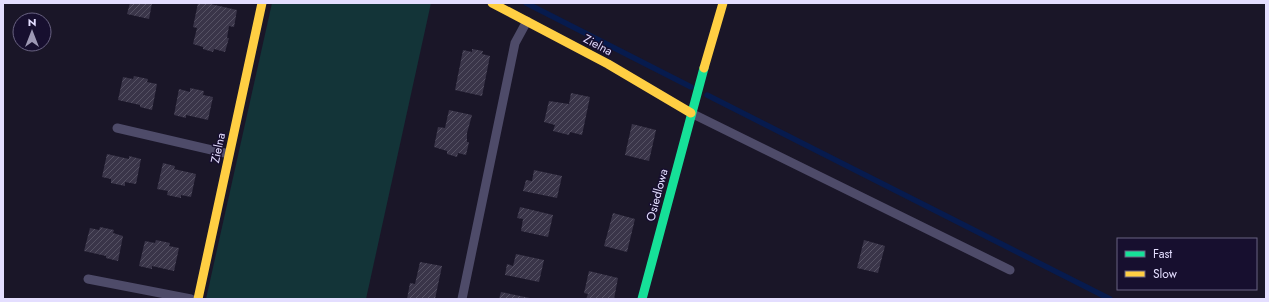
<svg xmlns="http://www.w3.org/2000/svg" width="1269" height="302" viewBox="0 0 1269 302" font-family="Jost,sans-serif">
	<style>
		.green { fill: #133438 }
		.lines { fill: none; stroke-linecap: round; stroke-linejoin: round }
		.stream { stroke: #071b4e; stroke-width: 5.5 }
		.building { fill: url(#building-hatch) }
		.lane { stroke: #4e4b69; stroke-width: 9 }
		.fast { stroke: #16e098; stroke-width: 9 }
		.slow { stroke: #ffcf43; stroke-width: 9 }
		.labels { text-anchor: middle; stroke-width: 3; stroke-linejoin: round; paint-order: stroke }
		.street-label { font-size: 12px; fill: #e4deff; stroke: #170f2f }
	</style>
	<defs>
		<pattern id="building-hatch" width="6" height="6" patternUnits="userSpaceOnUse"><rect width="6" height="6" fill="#3a3549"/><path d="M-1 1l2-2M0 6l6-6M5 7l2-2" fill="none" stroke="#565264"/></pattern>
	</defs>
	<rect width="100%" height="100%" fill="#1a1628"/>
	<path class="green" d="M272,3H431L366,299H206Z"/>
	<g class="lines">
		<g class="stream">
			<path d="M526,3L691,87"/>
			<path d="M707,95L1110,299"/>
		</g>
	</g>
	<g class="building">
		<path d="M130,3H152L149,19L127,14Z"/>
		<path d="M198,3H206L237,10L234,27L229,26L227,38H229L225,52L214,49L213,52L203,49V47L193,44L197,28L193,27Z"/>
		<path d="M472,49L483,51L482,54L490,56L482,96L455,90L463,50L472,52Z"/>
		<path d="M134,76L148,79L147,82L157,84L152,110L140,107V105L118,100L123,77L133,79Z"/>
		<path d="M190,88L204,91L203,95L213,97L208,120L186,115V118L174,115L179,89L190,92Z"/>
		<path d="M571,93L590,97L582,135L570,132L569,135L553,131L555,125L544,122L549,101L569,104Z"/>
		<path d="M449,110L472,115L467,133V142H469L466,155L458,153L457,157L447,154V151L434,147L438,127L445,128Z"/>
		<path d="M632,124L656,130L649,161L625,155Z"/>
		<path d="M107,154L129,159V156L141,159L136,184L125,182V186L111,183V179L102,177Z"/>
		<path d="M163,163L175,166L174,169L196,174L191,197L181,195V198L167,195L168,191L157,189Z"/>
		<path d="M534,170L562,176L557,198L523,191L526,180L532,181Z"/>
		<path d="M520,207L553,215L548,237L521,231L523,219L517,218Z"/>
		<path d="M613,213L635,219L627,252L604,246Z"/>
		<path d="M100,227L114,230L113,233L123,236L118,261L106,258V256L84,251L90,228L99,230Z"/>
		<path d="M156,240L170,243L169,246L179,248L174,271L152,266V269L139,266L145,241L155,243Z"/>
		<path d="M864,240L885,246L878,273L857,268Z"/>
		<path d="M516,254L544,260L539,282L505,275L507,264L513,266Z"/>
		<path d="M420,262L442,266L435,299H407L410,283L415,284Z"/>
		<path d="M589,271L618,278L614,299H586L588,294L584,293Z"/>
		<path d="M501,292L530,298V299H499Z"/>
	</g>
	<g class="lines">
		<g class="lane">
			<path d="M691,113L1010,270"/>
			<path d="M117,128L229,154"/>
			<path d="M88,279L191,299"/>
			<path d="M462,299L515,43L527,21"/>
		</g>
		<path class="fast" d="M642,299L704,68"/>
		<g class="slow">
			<path d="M492,3L608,64L691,113"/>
			<path d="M704,68L723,3"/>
			<path d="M198,299L262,3"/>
		</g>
	</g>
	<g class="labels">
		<g class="street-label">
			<text transform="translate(598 45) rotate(28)" y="4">Zielna</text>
			<text transform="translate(218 148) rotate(-78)" y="4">Zielna</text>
			<text transform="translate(657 195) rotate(-75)" y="4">Osiedlowa</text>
		</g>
	</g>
	<rect width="1269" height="302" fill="none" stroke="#e4deff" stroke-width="8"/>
	<rect x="1117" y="238" width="140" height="52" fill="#170f2f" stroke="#696282"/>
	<rect x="1125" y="251" width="20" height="6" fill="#16e098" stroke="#696282"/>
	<text x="1153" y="258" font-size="12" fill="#e4deff">Fast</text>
	<rect x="1125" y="271" width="20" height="6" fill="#ffcf43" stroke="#696282"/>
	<text x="1153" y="278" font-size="12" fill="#e4deff">Slow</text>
	<g transform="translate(32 32)"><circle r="19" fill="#170f2f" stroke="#696282"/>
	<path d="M0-3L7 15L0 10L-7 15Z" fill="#9d98b4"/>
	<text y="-6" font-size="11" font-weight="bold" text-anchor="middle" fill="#e4deff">N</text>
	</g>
</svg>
